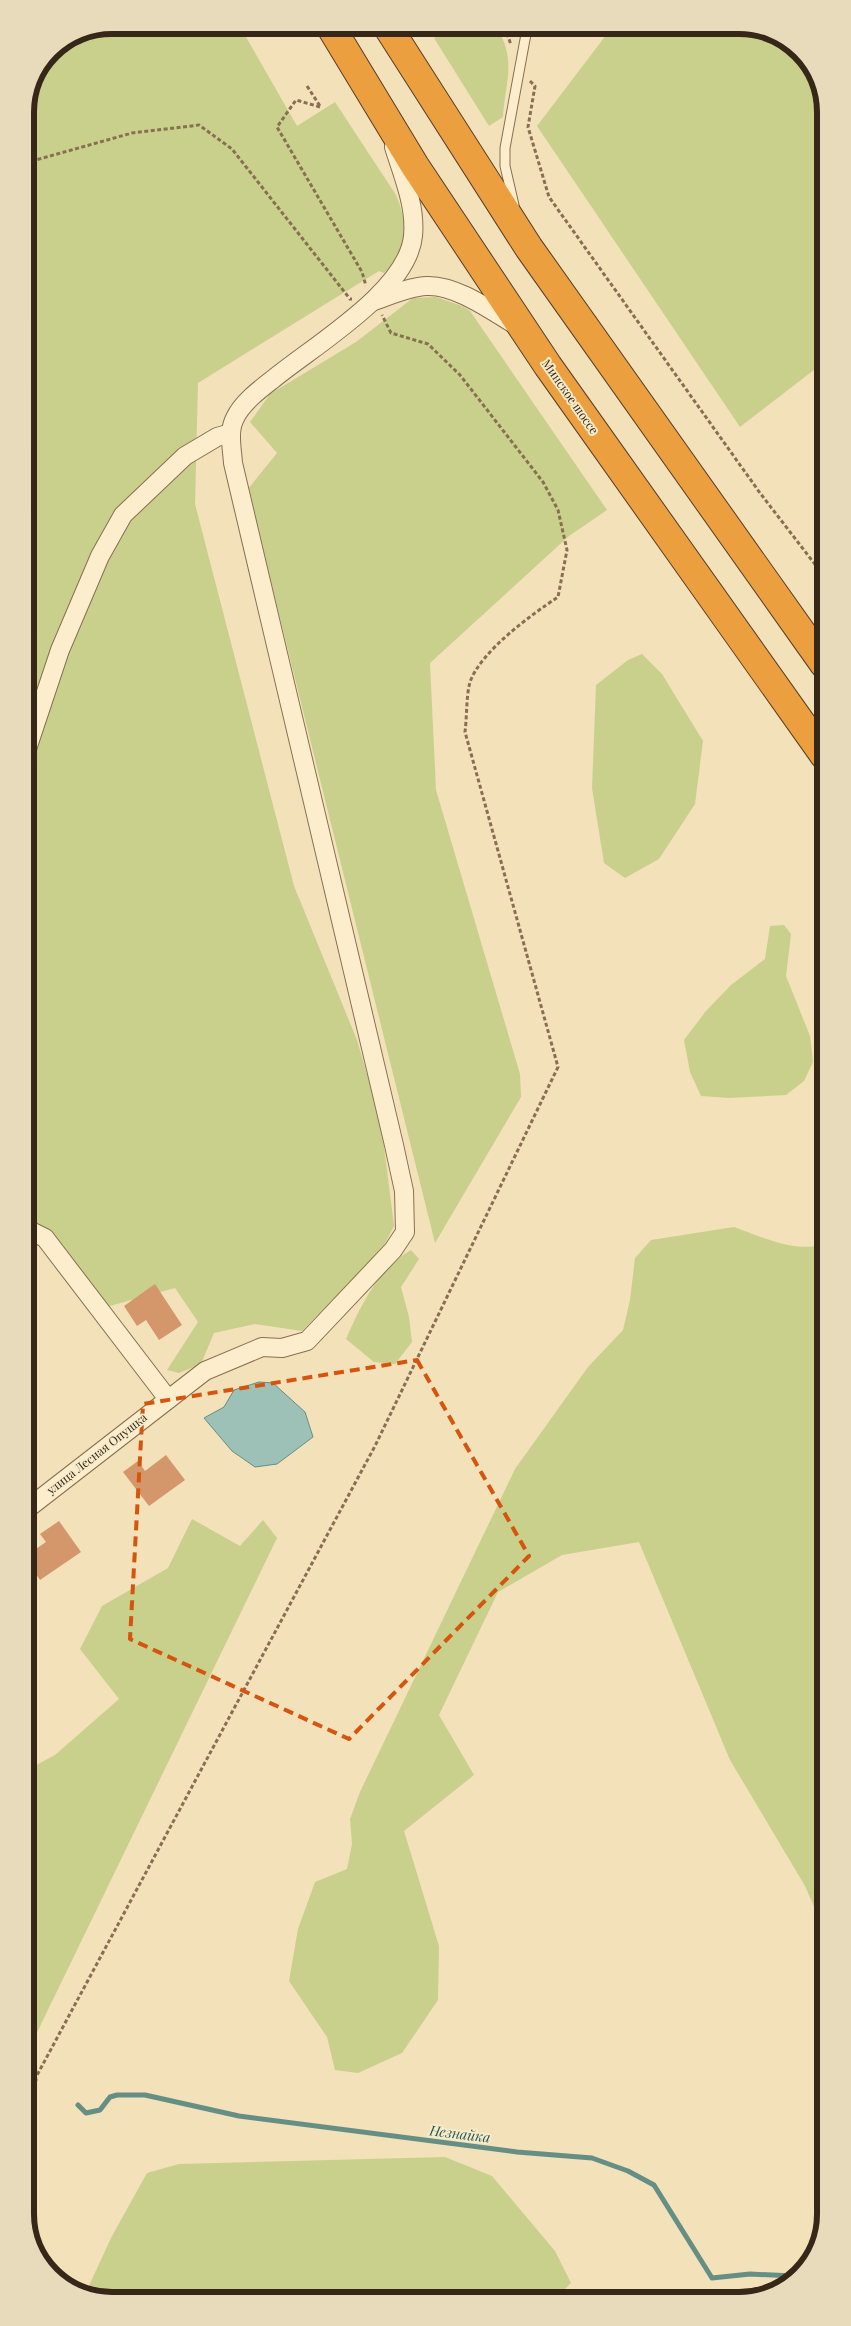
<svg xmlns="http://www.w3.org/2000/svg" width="851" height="2326" viewBox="0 0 851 2326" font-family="'Playfair Display',serif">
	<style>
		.green { fill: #c8d08c }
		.water { fill: #9ec1b7; stroke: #658f85 }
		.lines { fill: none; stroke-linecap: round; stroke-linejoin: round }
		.stream { stroke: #658f85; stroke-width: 5 }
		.building { fill: #d4966b }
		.lane-casing { stroke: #896f52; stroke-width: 11 }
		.street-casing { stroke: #896f52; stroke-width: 20 }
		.highway-casing { stroke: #563d28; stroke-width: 30 }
		.path { stroke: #896f52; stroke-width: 3; stroke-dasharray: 4 2.5; stroke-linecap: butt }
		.lane { stroke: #fceecc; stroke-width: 9 }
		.street { stroke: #fceecc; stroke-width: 18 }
		.highway { stroke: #eb9f3f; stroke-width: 28 }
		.marked { fill: none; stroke: #d6540d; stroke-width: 4; stroke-dasharray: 10 6; stroke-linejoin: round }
		.labels { text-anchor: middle; stroke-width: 4; stroke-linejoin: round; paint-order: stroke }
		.street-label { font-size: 12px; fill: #362719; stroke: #f8ebc9 }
		.water-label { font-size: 14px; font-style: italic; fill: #275855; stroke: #f8ebc9 }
		.rim { fill: none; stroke: #362719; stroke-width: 6 }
	</style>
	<rect width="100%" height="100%" fill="#f2e1b9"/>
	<g class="green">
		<path d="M745,25L792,43L823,89V363L740,427L537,126L613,26Z"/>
		<path d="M451,28H497C517,61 505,81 503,117L489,126L434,38Z"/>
		<path d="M242,30L297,126L335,102L396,195C408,223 409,252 384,273L379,271L198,383L195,504L294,886L357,1040L381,1122L394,1226L382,1249L302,1331L255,1324L214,1333L201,1364L179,1373L167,1370L198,1322L175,1288L106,1307L53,1238L27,1217L25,107L51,50L79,32Z"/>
		<path d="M436,297L462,306L470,311L607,510L569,536L430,663L436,790L520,1074L521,1097L435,1243L248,489L277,453L250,422L270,394L356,342L413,298Z"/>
		<path d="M642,654L662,674L703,741L695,804L659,859L625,878L604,863L592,788L596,685L628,660Z"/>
		<path d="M784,925L791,934L786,976L810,1036L813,1062L804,1081L786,1095L729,1098L701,1096L690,1072L684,1040L706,1011L731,985L765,959L770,926Z"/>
		<path d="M734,1227C759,1236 799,1255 825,1243L826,1934L805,1886L730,1760L639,1542L562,1555L498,1592L439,1715L474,1775L404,1831L439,1946L438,2000L402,2053L358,2073L335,2070L327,2037L289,1981L298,1929L315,1882L347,1869L352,1844L350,1819L360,1792L515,1469L588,1367L623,1330L630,1300L635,1258L651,1240Z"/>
		<path d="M411,1250L419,1259L401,1287L409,1317L412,1342L395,1364L374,1362L346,1339C361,1305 378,1269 411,1250Z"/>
		<path d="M192,1519L240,1546L263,1520L277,1538L28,2051L27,1770L55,1755L119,1699L80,1649L102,1606L168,1568Z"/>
		<path d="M445,2157L492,2176L555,2251L571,2283L555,2299L106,2301L86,2292L112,2236L147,2173L179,2164Z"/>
	</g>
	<path class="water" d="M259,1382L273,1383L305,1412L313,1437L277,1464L255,1467L232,1451L204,1418L224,1407L234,1390Z"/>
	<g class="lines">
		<g class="stream">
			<path d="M28,2076L35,2080"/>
			<path d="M78,2105L86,2113L100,2110L110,2097L117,2095H145L239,2116L517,2152L592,2158L628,2171L654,2185L712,2278L750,2274L794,2276"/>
		</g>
	</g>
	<g class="building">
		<path d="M155,1284L182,1325L159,1340L146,1320L137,1326L124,1306Z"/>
		<path d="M166,1455L185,1480L149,1506L123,1472L138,1461L145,1471Z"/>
		<path d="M59,1521L81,1552L40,1580L27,1561V1555L46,1542L40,1534Z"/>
	</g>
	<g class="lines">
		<g class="lane-casing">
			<path id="lane" d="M514,205L505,166V148L526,34L525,27"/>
		</g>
		<g class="street-casing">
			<g id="street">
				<path d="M374,301C391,295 409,287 426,286C455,284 492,311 517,326"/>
				<path d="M26,752L60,650L100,556L123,515L185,456L217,437L231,433"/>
				<path d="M27,1229L45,1238L168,1399"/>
				<path d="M27,1509L205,1371L262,1347L282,1348L307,1341L393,1250L405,1232L404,1191L394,1145L233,463C232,448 228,431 235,418C242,403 259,390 272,380C313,346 408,291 413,236C416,206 403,176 394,147"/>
			</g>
		</g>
		<g class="highway-casing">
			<g id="highway">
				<path d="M332,29L415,166L548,366L824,755"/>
				<path d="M389,29L529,248L824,664"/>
			</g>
		</g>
		<g class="path">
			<path d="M505,27L511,45"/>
			<path d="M530,81L535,86L528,127L549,197L760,493L824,576"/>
			<path d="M307,86L320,106"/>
			<path d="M320,107L296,100L277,127L362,272L366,286"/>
			<path d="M25,163L132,133L199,125L232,149L350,299H352"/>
			<path d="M28,2092L375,1446L558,1067L465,732C467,717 466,697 470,682C481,651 531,615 558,597L567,550L558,510L543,482L460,375L428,344L391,333L382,315"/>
		</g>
		<use href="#lane" class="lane"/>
		<use href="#street" class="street"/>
		<use href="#highway" class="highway"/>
	</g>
	<path class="marked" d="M417,1360L529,1556L349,1739L130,1639L143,1404Z"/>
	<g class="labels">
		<g class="street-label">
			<text transform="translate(570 397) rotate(55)" y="4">Минское шоссе</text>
			<text transform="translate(97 1454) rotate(-38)" y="4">улица Лесная Опушка</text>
		</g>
		<g class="water-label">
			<text transform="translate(460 2134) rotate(7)" y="5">Незнайка</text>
		</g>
	</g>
	<path d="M0 0H851V2326H0ZM112 34H739A78 78 0 0 1 817 112V2214A78 78 0 0 1 739 2292H112A78 78 0 0 1 34 2214V112A78 78 0 0 1 112 34Z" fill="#e8dbbb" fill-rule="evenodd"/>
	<path class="rim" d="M112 34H739A78 78 0 0 1 817 112V2214A78 78 0 0 1 739 2292H112A78 78 0 0 1 34 2214V112A78 78 0 0 1 112 34Z"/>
</svg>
